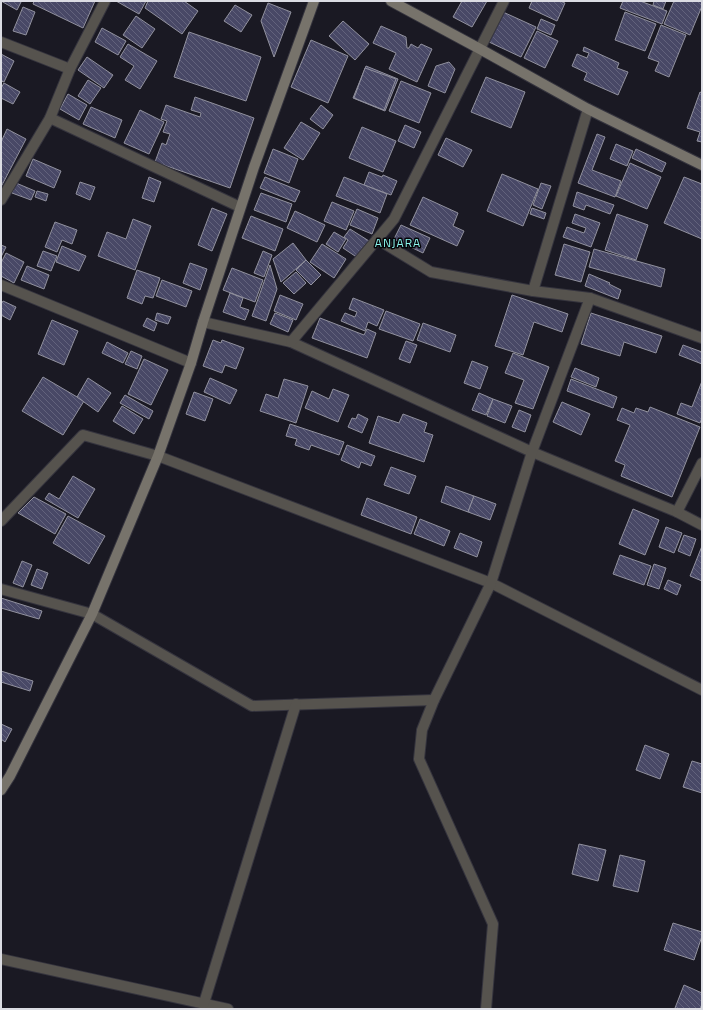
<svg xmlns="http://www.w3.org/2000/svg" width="703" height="1010" viewBox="0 0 703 1010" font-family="'Titillium Web',sans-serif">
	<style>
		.building { fill: url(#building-back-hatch); stroke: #91919e }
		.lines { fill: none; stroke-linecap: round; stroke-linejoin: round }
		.street-casing { stroke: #35343e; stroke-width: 12 }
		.secondary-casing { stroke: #35343e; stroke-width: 12 }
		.street { stroke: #56534e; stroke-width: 10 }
		.secondary { stroke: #77736b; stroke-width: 10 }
		.labels { text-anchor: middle; stroke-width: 3; stroke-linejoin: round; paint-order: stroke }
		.quarter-label { font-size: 12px; letter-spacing: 1px; fill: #8cf6ed; stroke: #050509 }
	</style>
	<defs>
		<pattern id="building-back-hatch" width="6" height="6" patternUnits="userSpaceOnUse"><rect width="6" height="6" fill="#484866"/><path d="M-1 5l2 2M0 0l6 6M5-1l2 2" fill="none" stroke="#62627c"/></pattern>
	</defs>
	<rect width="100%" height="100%" fill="#1a1923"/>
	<g class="building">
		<path d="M1,1H20L21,2L17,10Z"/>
		<path d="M34,1H95L83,28L33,4Z"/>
		<path d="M116,1H146L139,14Z"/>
		<path d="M148,1H184L198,11L182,34L145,8Z"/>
		<path d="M462,1H487L472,27L453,17Z"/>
		<path d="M532,1H560L565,3L557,21L529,8Z"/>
		<path d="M623,1H640L667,11L662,24L620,8Z"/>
		<path d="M654,1H666L663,9L653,5Z"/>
		<path d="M674,1H702V6L690,35L664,24Z"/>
		<path d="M268,3L291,12L274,57L261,21Z"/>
		<path d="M235,5L252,15L241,32L224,21Z"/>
		<path d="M23,7L35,12L26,35L13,31Z"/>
		<path d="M503,12L536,27L521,57L489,42Z"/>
		<path d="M625,12L656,24L645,51L615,40Z"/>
		<path d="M136,16L155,29L142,48L123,35Z"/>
		<path d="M541,19L555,25L551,35L537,29Z"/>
		<path d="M343,21L369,44L355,60L329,36Z"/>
		<path d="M661,25L686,35L669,77L655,71L659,62L648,58Z"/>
		<path d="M381,26L406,37L407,48H409L411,44L418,48L421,44L432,49L417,82L389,69L396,53L373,43Z"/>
		<path d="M102,28L126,41L118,55L95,42Z"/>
		<path d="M537,31L558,41L545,68L524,58Z"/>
		<path d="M189,32L261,57L246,101L174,77Z"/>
		<path d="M311,40L348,56L328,103L291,87Z"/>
		<path d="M128,44L157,61L140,89L125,80L134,66L120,57Z"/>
		<path d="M584,47L619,63L617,68L628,72L618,95L584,80L587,73L572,66L577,54L587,58L589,53L583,51Z"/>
		<path d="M1,54L14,61L4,82L1,81Z"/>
		<path d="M87,57L113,75L104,88L78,70Z"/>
		<path d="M449,62L455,69L445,93L428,86L436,66Z"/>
		<path d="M366,66L398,79L385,111L353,98Z"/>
		<path d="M365,68L396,79L384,110L354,98Z"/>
		<path d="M486,77L525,92L511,128L471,112Z"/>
		<path d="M88,80L101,88L90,104L78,96Z"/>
		<path d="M401,81L431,93L419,123L389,111Z"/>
		<path d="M4,83L20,92L13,104L1,98V88Z"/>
		<path d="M700,92L702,93V142L697,141L700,132L687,128Z"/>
		<path d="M68,94L87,105L79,120L60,109Z"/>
		<path d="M195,97L254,118L230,188L155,162L162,143L166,145L170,134L163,132L167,121L161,119L166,105L200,117L201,113L191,110Z"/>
		<path d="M321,105L333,115L323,129L310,119Z"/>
		<path d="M91,107L122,120L115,138L83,124Z"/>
		<path d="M140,110L164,122L149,154L124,143Z"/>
		<path d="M301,122L320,133L303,160L284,148Z"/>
		<path d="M405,125L421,132L414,148L398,141Z"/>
		<path d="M362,127L396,141L383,172L349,158Z"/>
		<path d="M7,129L26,139L1,187V142Z"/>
		<path d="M597,134L605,137L592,170L621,181L615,197L578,183Z"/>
		<path d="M446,138L472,150L463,167L438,155Z"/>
		<path d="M616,144L633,151L627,166L610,159Z"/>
		<path d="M273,149L298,159L289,183L264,173Z"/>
		<path d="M636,149L666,163L662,172L632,158Z"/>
		<path d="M33,159L61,171L54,188L26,176Z"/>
		<path d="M630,163L661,177L647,209L616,196Z"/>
		<path d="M369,172L382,177L383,175L397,181L391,195L364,185Z"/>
		<path d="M502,174L538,189L523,226L487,211Z"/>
		<path d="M149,177L161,182L154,202L142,198Z"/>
		<path d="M265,177L300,191L295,202L260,188Z"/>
		<path d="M344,177L387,194L380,213L336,196Z"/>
		<path d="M684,177L702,184V239L664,223Z"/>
		<path d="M80,182L95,187L90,200L76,194Z"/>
		<path d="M16,183L35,191L31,200L12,193Z"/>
		<path d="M541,183L551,186L542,209L533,205Z"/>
		<path d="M37,191L48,194L46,201L35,197Z"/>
		<path d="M577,192L614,205L610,214L586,205L584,210L573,206Z"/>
		<path d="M261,193L292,204L286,222L254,210Z"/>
		<path d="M423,197L458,213L453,226L464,231L457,246L410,225Z"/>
		<path d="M332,202L354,211L346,230L324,221Z"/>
		<path d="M212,208L227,214L212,251L198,245Z"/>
		<path d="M532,208L546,213L544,219L530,214Z"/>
		<path d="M357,209L378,218L372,234L350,225Z"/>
		<path d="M295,211L325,225L317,242L287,228Z"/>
		<path d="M575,214L600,223L591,247L563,237L567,227L584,233L586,228L572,223Z"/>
		<path d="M617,214L648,225L636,260L605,250Z"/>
		<path d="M251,216L283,229L275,251L242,238Z"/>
		<path d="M133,219L151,226L135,270L98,256L107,232L126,239Z"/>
		<path d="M55,222L77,230L72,244L62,240L57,252L45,247Z"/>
		<path d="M401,225L430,238L423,253L394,239Z"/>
		<path d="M350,229L369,241L358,258L343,248L348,240L344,237Z"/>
		<path d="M334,232L346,239L338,252L326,244Z"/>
		<path d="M293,243L306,260L281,282L273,259Z"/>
		<path d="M322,244L346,259L334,278L310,262Z"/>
		<path d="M564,244L590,252L581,282L555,275Z"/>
		<path d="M1,245L6,247L1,257Z"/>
		<path d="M62,246L86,256L79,271L56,262Z"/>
		<path d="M594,249L665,269L661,287L589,267Z"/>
		<path d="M43,251L57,256L51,271L37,266Z"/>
		<path d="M263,251L272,255L264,277L254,273Z"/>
		<path d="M6,253L24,262L14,283L1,276V263Z"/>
		<path d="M306,260L321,275L311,285L296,270Z"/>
		<path d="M190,263L207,269L200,290L183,283Z"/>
		<path d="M270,265L277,289L266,321L252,316Z"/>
		<path d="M27,266L49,275L44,289L21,280Z"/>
		<path d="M232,268L263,280L255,302L223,290Z"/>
		<path d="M137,270L160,278L153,298L145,296L142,304L127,298Z"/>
		<path d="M296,272L306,283L294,294L283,283Z"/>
		<path d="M589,274L610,283L609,284L621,290L618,299L585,286Z"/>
		<path d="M162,280L192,291L186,307L156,296Z"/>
		<path d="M230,293L243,298L240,307L249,310L245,320L223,312Z"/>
		<path d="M280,295L303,304L296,320L274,311Z"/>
		<path d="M512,295L568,314L562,332L534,322L523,355L495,346Z"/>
		<path d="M353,298L384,310L377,326L368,322L365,331L341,321L345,313L355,317L357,312L349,309Z"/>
		<path d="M3,301L16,307L10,320L1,315V304Z"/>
		<path d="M386,311L420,324L413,341L379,329Z"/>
		<path d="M157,313L171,317L168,324L155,320Z"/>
		<path d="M275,313L293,320L288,332L270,324Z"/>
		<path d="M591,313L662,336L656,353L624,342L620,356L581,344Z"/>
		<path d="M147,318L157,323L154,331L143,326Z"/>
		<path d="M320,318L364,335L367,329L376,333L367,358L312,338Z"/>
		<path d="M52,320L78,331L64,365L38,354Z"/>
		<path d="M423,323L456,335L450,352L417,340Z"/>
		<path d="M213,340L221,343L222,340L244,348L236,369L225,365L222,373L203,366Z"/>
		<path d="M406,341L417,345L410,363L399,359Z"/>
		<path d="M107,342L128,353L123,363L102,353Z"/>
		<path d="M683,345L702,352V364L679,355Z"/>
		<path d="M131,351L142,356L137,369L125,364Z"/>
		<path d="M513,353L549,367L533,409L515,403L524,380L505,373Z"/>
		<path d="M144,359L168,370L151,405L128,394Z"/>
		<path d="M472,361L488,367L480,389L464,383Z"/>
		<path d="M575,368L599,378L596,387L571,377Z"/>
		<path d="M43,377L84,401L63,435L22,411Z"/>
		<path d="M88,378L111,393L98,412L77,397Z"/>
		<path d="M210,378L237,390L230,404L204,392Z"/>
		<path d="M284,379L308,386L296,423L260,411L266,394L278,398Z"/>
		<path d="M571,379L617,397L613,408L567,391Z"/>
		<path d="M702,381V418L700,423L677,414L681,403L692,407Z"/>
		<path d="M333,389L349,395L338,422L305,408L312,391L329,399Z"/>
		<path d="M194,392L213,399L205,421L186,414Z"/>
		<path d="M479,393L493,399L486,415L472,410Z"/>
		<path d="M125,395L153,411L149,419L120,403Z"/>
		<path d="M493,399L512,406L505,423L487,416Z"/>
		<path d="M562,402L590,414L581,435L553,422Z"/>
		<path d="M122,406L143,419L134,434L113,421Z"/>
		<path d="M650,407L700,427L672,497L621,476L625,465L615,461L630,425L617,420L622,408L634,413L636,408L648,412Z"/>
		<path d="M519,410L531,415L525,432L512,427Z"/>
		<path d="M358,414L368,419L362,433L348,427L352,418L356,419Z"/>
		<path d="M403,414L427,423L424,432L433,435L424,462L369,443L378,416L399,423Z"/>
		<path d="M290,424L344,442L339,455L311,445L309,450L295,445L297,439L286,436Z"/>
		<path d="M347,445L375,456L371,466L361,462L359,468L341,460Z"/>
		<path d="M391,467L416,476L409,494L384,485Z"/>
		<path d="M73,476L95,489L78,518L45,499L49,493L59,499Z"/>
		<path d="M446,486L474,496L468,512L441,502Z"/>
		<path d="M474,496L496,504L490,520L468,512Z"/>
		<path d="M34,497L66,514L55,534L18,513Z"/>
		<path d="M367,498L417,517L411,534L361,515Z"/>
		<path d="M633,509L659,520L645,555L619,544Z"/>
		<path d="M68,516L105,536L89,564L53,543Z"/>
		<path d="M420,519L450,531L444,546L414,534Z"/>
		<path d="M666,527L682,533L674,553L659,547Z"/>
		<path d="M460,533L482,542L477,557L454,548Z"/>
		<path d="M684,535L696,539L690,556L678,551Z"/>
		<path d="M702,546V581L690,576Z"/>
		<path d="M620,555L651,566L644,585L613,574Z"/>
		<path d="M22,561L32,565L23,587L13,583Z"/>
		<path d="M654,564L666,568L659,589L647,585Z"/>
		<path d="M37,569L48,573L42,589L31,585Z"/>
		<path d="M668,580L681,585L677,595L664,589Z"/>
		<path d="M1,598L42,611L39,619L1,608Z"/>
		<path d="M1,671L33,681L30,691L1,682Z"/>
		<path d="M1,724L12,729L5,742L1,739Z"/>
		<path d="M645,745L669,754L660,779L636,770Z"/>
		<path d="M692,761L702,764V793L683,787Z"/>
		<path d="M579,844L606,850L598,881L572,874Z"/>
		<path d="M620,855L645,861L638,892L613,886Z"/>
		<path d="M673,923L702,932V936L694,960L664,950Z"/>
		<path d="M684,985L702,993V1004L700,1009H678L675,1008Z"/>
	</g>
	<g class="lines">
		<g class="street-casing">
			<g id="street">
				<path d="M1,42L70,69"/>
				<path d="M50,118L240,207"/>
				<path d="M1,200L50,118L70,69L105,1"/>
				<path d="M377,239L431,272L533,291L590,298L702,338"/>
				<path d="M1,285L191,363"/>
				<path d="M533,291L588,109"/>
				<path d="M203,322L291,342L532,452L677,512L702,525"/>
				<path d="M291,342L394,219L504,1"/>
				<path d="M677,512L702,463"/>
				<path d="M1,521L83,435L158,456L491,583L702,690"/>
				<path d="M1,589L92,614L252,706L434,700"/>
				<path d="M1,959L228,1009"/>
				<path d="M204,1003L296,704"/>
				<path d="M486,1009L493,924L419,759L422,730L434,700L491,583L532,452L590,298"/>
			</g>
		</g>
		<g class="secondary-casing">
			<g id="secondary">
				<path d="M391,1L480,49L588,109L702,165"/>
				<path d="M1,790L10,776L92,614L158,456L191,363L203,322L254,167L314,1"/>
			</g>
		</g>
		<use href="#street" class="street"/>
		<use href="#secondary" class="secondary"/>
	</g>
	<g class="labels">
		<g class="quarter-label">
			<text x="398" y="247">ANJARA</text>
		</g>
	</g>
	<rect width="703" height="1010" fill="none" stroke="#dbdce3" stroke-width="4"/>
</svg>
